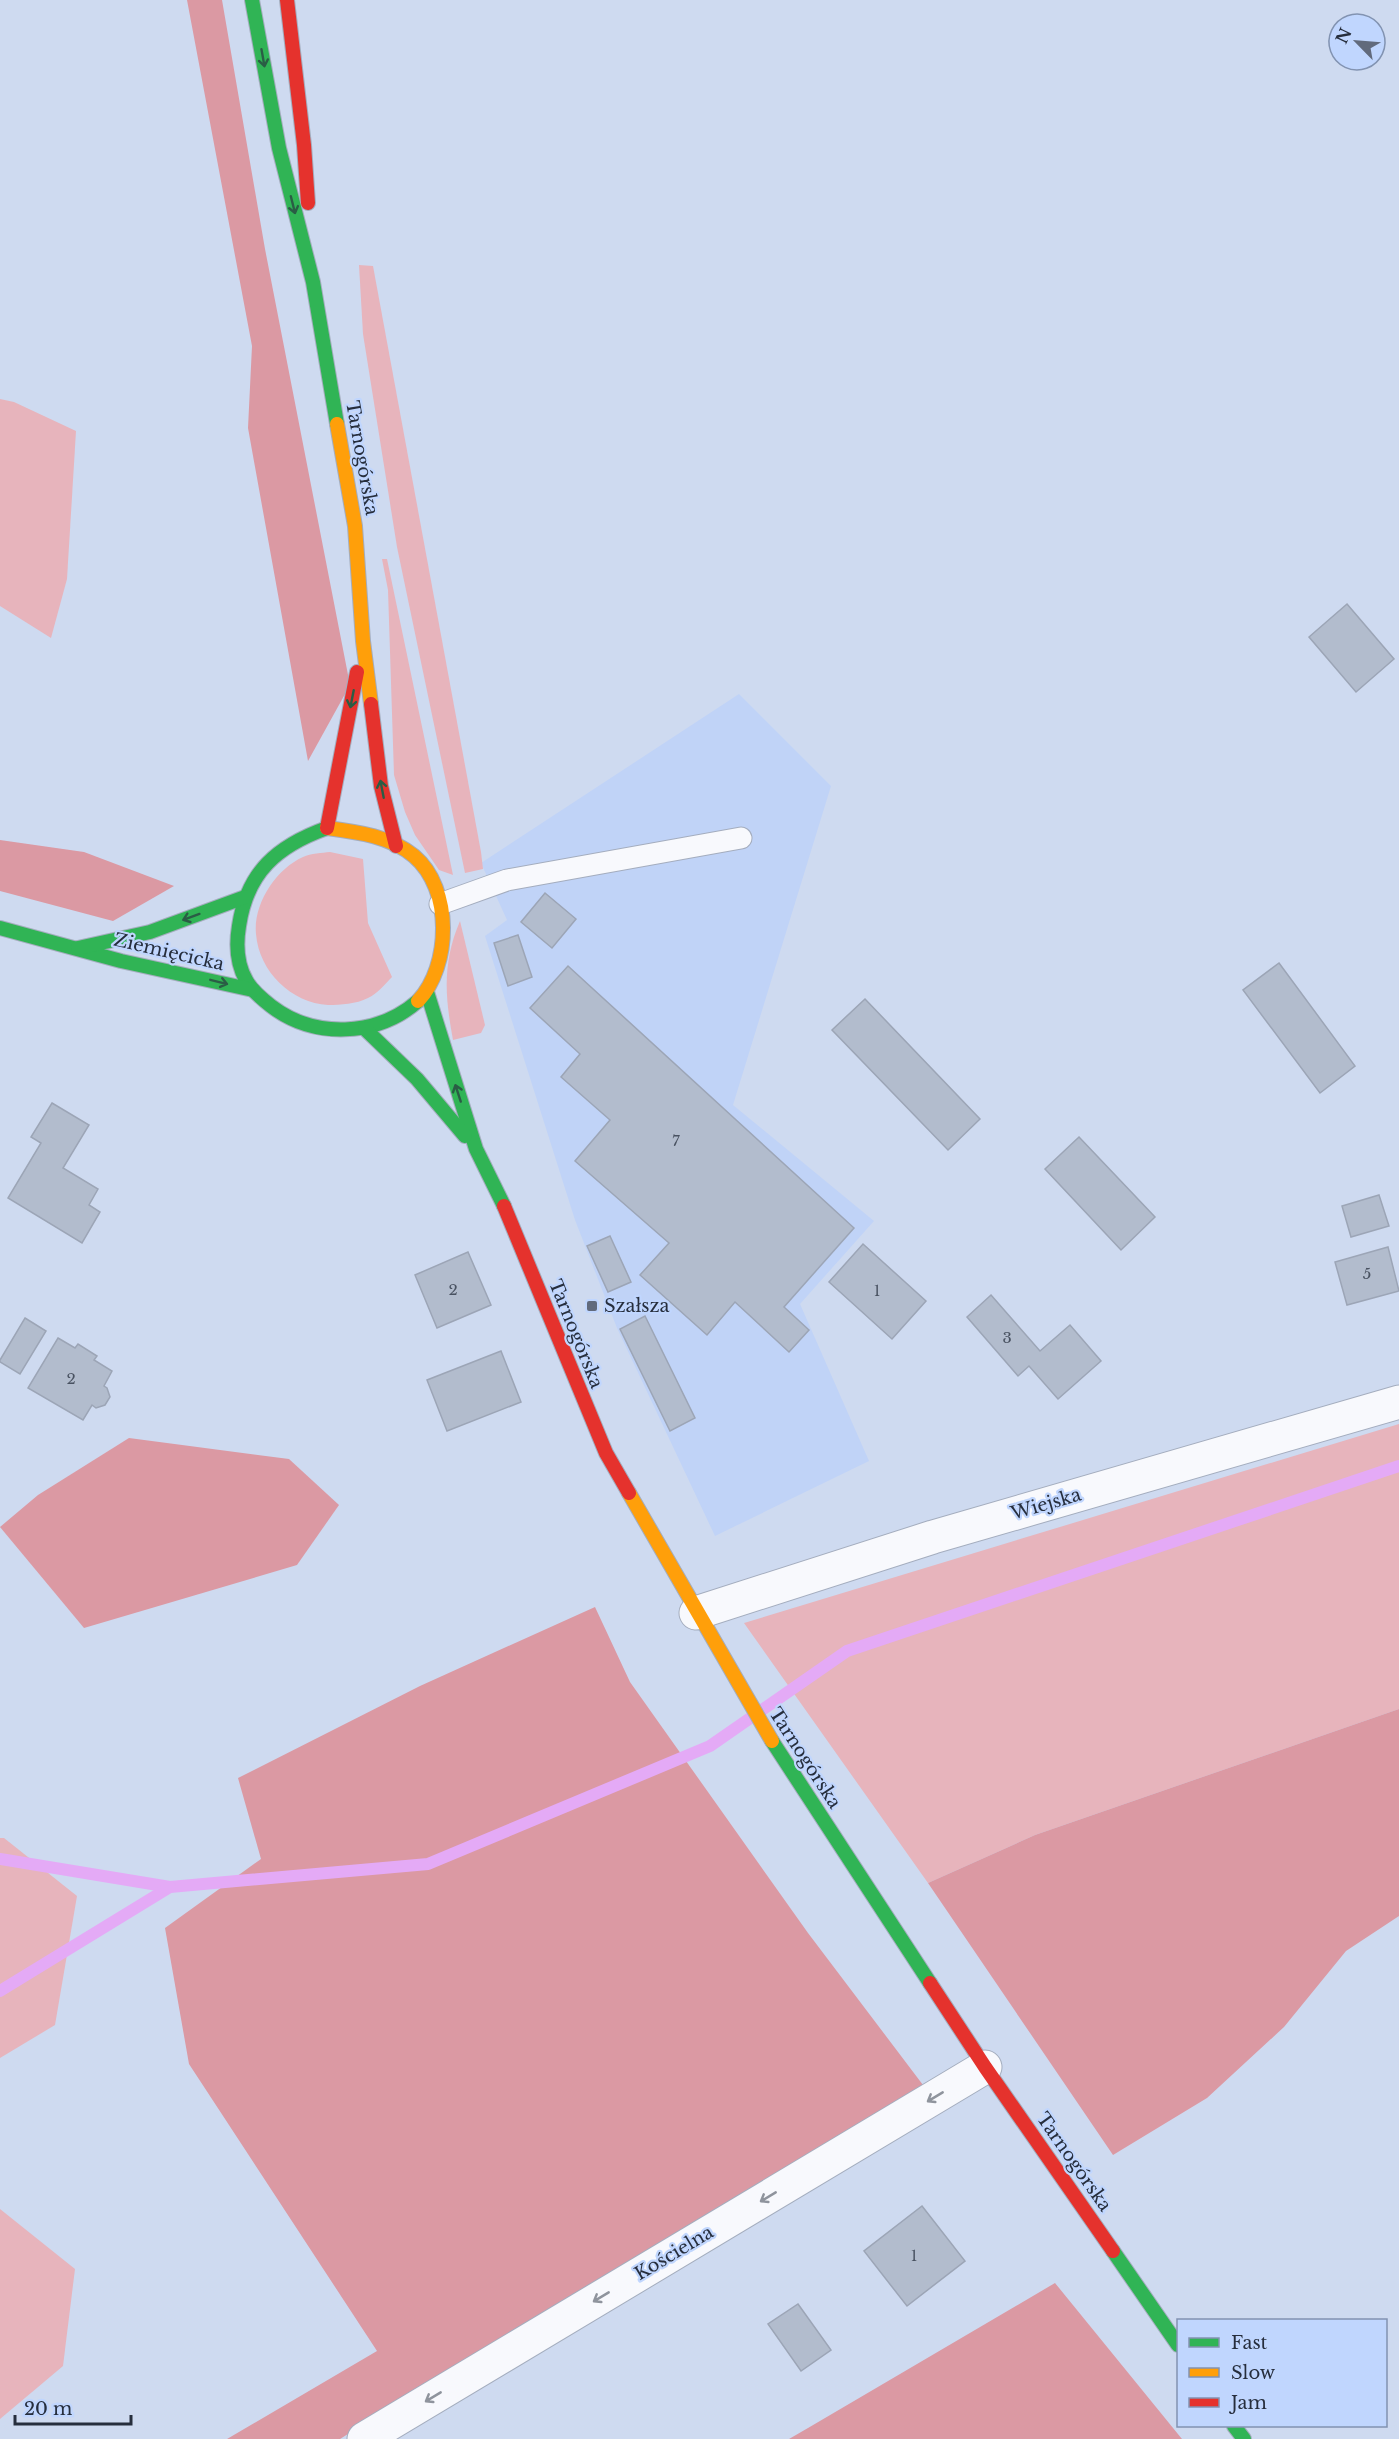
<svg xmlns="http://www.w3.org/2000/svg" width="1399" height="2439" viewBox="0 0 1399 2439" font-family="'Libre Baskerville',serif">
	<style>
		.built { fill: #c0d3f7 }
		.green { fill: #e7b4bc }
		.forest { fill: #db99a3 }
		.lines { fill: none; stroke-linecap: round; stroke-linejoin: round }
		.stream { stroke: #e4aaf6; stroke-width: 12 }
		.building { fill: #b2bccd; stroke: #9ca5b6; stroke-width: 1.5 }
		.lane-casing { stroke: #a4adbe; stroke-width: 23 }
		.street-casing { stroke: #a4adbe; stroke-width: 35 }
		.fast-casing { stroke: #a4adbe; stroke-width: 16 }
		.slow-casing { stroke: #a4adbe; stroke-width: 16 }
		.jam-casing { stroke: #a4adbe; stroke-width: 16 }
		.lane { stroke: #f8f9fd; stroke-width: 21 }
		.street { stroke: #f8f9fd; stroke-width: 33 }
		.fast { stroke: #30b455; stroke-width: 14 }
		.slow { stroke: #ff9f0a; stroke-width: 14 }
		.jam { stroke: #e5322d; stroke-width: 14 }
		.oneway { stroke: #2a5d45 }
		.oneway2 { stroke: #8f949d }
		.poi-dot { fill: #616a7c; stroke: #c0d6fe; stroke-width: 2 }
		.labels { text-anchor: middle; stroke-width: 4.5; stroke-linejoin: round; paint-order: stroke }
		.number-label { font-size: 15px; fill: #495261 }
		.street-label { font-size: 18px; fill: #262e3d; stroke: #c0d6fe }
		.poi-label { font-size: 18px; fill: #262e3d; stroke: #c0d6fe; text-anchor: start }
	</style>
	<rect width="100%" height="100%" fill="#cedaf0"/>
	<path class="built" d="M739,694L831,786L733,1105L874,1221L800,1304L869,1461L715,1536L617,1328L575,1220L485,936L507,920L481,863Z"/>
	<g class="green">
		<path d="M359,265L373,266L481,852L483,869L465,873L397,547L363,334Z"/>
		<path d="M0,399L14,402L76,431L67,579L51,638L0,606Z"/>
		<path d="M382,559H387L453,875L439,870L415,835L405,812L394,775L388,590Z"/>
		<path d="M330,852L363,859L368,923L392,977C385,984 377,994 368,998C356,1004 341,1005 328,1005C292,1003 259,972 256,934C253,904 276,869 303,857C311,853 322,853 330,852Z"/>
		<path d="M460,921L485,1025L481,1033L453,1040C445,997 442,963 460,921Z"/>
		<path d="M1399,1424V1709L1035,1835L928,1883L744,1623Z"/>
		<path d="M0,1838H4L77,1896L55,2025L0,2058Z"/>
		<path d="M0,2209L75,2269L63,2366L0,2419Z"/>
	</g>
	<g class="forest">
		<path d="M187,0H222L265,249L350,685L308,761L248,428L252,346Z"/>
		<path d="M0,840L84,852L174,886L113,921L0,891Z"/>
		<path d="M129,1438L289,1459L339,1505L297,1565L84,1628L0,1527L38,1495Z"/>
		<path d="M595,1607L630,1682L808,1933L923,2085L486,2347L340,2439H227L377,2351L189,2064L165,1928L261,1859L238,1778L420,1686Z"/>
		<path d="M1399,1709V1916L1346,1951L1284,2027L1207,2098L1113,2155L928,1883L1035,1835Z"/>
		<path d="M1055,2283L1182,2439H789L808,2428Z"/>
	</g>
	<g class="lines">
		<g class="stream">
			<path d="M0,1859L170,1887L428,1864L710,1746L847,1651L1399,1466"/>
			<path d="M0,1991L170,1887"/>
		</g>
	</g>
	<g class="building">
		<path d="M1347,604L1394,659L1356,692L1309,637Z"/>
		<path d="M545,893L576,919L552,948L521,922Z"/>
		<path d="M518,935L532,977L508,986L494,943Z"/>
		<path d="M1279,963L1355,1066L1320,1093L1243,990Z"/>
		<path d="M568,966L854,1228L784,1307L809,1330L789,1352L735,1302L707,1335L640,1275L669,1243L575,1161L610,1120L561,1077L580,1054L530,1008Z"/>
		<path d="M865,999L980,1119L948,1150L832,1030Z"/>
		<path d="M52,1103L89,1125L63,1168L98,1189L89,1205L100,1212L82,1243L8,1198L41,1143L31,1137Z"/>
		<path d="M1079,1137L1155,1217L1121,1250L1045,1169Z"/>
		<path d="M1379,1195L1389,1226L1351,1237L1342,1206Z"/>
		<path d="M610,1236L631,1282L608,1292L587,1246Z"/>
		<path d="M863,1244L926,1301L892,1339L829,1282Z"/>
		<path d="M1388,1247L1399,1291L1347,1305L1335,1262Z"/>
		<path d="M468,1252L491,1305L437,1328L415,1275Z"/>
		<path d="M991,1295L1040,1351L1070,1325L1101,1361L1058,1399L1029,1366L1018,1376L967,1317Z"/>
		<path d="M645,1316L695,1418L670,1431L620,1329Z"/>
		<path d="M25,1318L46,1331L20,1374L0,1362V1360Z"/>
		<path d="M58,1338L75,1348L78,1344L97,1356L94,1360L112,1371L104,1386L107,1388L110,1397L105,1405L96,1408L92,1405L83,1420L28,1388Z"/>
		<path d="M501,1351L521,1402L447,1431L427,1380Z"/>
		<path d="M922,2206L965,2261L907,2306L864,2251Z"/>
		<path d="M798,2304L831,2350L801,2371L768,2324Z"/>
	</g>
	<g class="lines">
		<g class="lane-casing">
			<path id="lane" d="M440,904L507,880L741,838"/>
		</g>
		<g class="street-casing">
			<g id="street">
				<path d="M696,1613L933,1537L1399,1402"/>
				<path d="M364,2439L985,2067"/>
			</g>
		</g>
		<g class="fast-casing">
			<g id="fast">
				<path d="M252,0L279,148L313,282L337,424"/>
				<path d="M327,828C277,846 247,872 239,926C236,944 237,964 246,980C251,990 262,999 271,1006C314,1039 377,1037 418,1001"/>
				<path d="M0,928L121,961L253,990"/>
				<path d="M78,948L150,932L245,897"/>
				<path d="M427,992L476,1149L504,1206"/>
				<path d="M365,1029L417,1079L465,1136"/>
				<path d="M772,1741L930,1983"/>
				<path d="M1113,2251L1178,2345"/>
				<path d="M1234,2426L1244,2439"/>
			</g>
		</g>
		<g class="slow-casing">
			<g id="slow">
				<path d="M337,424L355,526L363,641L371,704"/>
				<path d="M327,828C357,832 390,836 414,856C453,889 451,966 418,1001"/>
				<path d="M629,1493L772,1741"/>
			</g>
		</g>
		<g class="jam-casing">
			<g id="jam">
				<path d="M287,0L304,145L308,203"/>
				<path d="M371,704L381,786L396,846"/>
				<path d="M327,828L357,672"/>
				<path d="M504,1206L606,1453L629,1493"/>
				<path d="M930,1983L985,2067L1113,2251"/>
			</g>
		</g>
		<use href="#lane" class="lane"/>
		<use href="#street" class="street"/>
		<use href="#fast" class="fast"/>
		<use href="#slow" class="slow"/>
		<use href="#jam" class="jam"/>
	</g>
	<defs><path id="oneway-shaft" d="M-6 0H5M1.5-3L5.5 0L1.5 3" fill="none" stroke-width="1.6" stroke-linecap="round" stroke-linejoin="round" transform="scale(1.5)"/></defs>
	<g class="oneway">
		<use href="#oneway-shaft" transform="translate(263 58) rotate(80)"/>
		<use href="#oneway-shaft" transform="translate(293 205) rotate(76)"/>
		<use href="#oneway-shaft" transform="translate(352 699) rotate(101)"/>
		<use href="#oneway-shaft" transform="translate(382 789) rotate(-101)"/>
		<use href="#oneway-shaft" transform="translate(191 917) rotate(160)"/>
		<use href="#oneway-shaft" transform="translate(219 982) rotate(14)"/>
		<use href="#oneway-shaft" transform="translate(458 1093) rotate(-108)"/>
	</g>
	<g class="oneway2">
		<use href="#oneway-shaft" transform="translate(935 2097) rotate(149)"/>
		<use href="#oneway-shaft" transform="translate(768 2197) rotate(149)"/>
		<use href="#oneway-shaft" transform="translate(601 2297) rotate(149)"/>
		<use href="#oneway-shaft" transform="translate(433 2397) rotate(149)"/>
	</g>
	<rect class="poi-dot" x="586" y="1300" width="12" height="12" rx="3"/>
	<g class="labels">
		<g class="number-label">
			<text x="676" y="1146">7</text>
			<text x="1367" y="1279">5</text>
			<text x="453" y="1295">2</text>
			<text x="877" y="1296">1</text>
			<text x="1007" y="1343">3</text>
			<text x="71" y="1384">2</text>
			<text x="914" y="2261">1</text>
		</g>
		<g class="street-label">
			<text transform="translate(362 458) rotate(80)" y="6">Tarnogórska</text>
			<text transform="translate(169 952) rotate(13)" y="6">Ziemięcicka</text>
			<text transform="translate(576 1334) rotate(68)" y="6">Tarnogórska</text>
			<text transform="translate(1046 1504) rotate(-16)" y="6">Wiejska</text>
			<text transform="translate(805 1758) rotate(57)" y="6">Tarnogórska</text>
			<text transform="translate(1074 2162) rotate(55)" y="6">Tarnogórska</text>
			<text transform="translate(674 2253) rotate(-31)" y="6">Kościelna</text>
		</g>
		<g class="poi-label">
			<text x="604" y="1312">Szałsza</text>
		</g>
	</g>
	<rect x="1177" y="2319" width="210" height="108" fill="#c0d6fe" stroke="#8293b1" stroke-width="1.5"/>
	<rect x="1189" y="2338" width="30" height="9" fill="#30b455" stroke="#8293b1" stroke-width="1.5"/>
	<text x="1231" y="2349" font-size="18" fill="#262e3d">Fast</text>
	<rect x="1189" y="2368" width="30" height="9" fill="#ff9f0a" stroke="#8293b1" stroke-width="1.5"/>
	<text x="1231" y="2379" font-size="18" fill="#262e3d">Slow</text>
	<rect x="1189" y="2398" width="30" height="9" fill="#e5322d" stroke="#8293b1" stroke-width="1.5"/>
	<text x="1231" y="2409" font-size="18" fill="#262e3d">Jam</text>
	<g transform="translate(1357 42) rotate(295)"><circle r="28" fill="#c0d6fe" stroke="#8293b1" stroke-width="1.5"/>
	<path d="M0-4.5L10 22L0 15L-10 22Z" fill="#616a7c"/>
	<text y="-9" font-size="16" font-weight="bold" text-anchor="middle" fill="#262e3d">N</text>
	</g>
	<path d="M15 2415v9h116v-9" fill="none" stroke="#262e3d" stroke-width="3"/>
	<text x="24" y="2415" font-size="18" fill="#262e3d" stroke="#c0d6fe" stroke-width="4.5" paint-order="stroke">20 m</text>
</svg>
